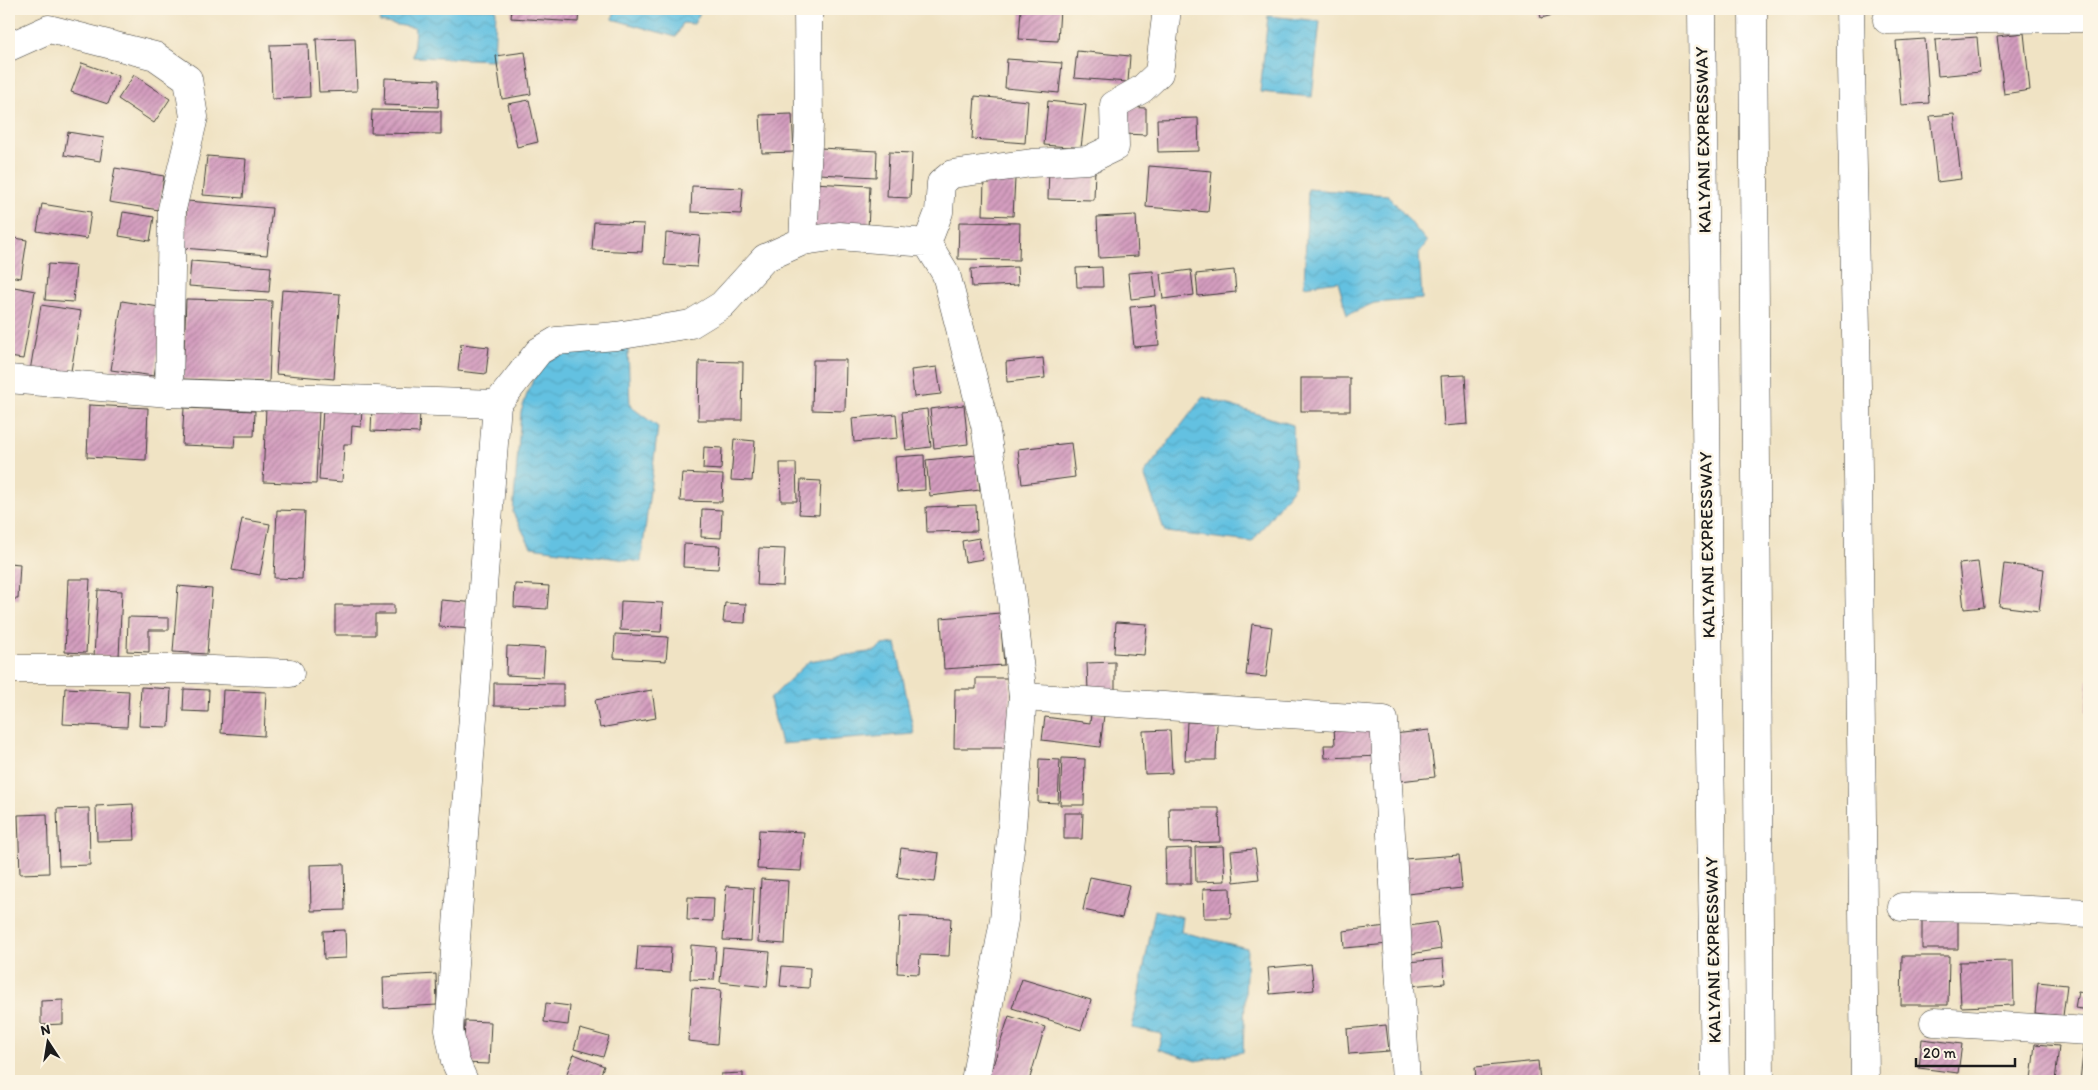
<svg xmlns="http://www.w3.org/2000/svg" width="2098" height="1090" font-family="Itim,sans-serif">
<defs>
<pattern id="water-waves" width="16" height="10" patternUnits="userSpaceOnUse" patternTransform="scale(1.25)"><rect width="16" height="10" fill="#63c1e1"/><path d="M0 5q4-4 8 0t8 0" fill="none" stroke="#55a5c0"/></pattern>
<pattern id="building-hatch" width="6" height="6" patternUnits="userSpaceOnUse" patternTransform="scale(1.25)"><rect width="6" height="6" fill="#d49dbf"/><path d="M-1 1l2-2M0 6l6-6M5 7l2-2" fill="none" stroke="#ab7f9a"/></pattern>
</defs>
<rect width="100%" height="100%" fill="#fcf5e5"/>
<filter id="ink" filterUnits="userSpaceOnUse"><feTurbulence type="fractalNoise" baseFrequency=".02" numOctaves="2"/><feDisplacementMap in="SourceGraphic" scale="10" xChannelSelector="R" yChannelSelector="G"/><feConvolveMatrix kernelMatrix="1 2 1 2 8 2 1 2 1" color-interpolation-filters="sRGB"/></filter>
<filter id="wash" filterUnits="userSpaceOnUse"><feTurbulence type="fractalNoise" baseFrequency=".0096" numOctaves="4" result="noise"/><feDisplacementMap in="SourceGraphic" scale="20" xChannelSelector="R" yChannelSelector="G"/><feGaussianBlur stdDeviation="1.12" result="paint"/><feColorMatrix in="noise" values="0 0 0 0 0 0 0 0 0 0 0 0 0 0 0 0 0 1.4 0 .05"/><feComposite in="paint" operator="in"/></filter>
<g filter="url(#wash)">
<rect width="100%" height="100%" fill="#f0e3c4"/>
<g fill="url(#water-waves)" stroke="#406e7e">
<path d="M383,9H496L494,60L413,57L415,28L380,22Z"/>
<path d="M616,9H702L694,24L683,23L676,37L612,19Z"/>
<path d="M1268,16L1320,21L1312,97L1260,92Z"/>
<path d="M1308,189L1388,195L1427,242L1419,253L1422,299L1374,303L1347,315L1338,281L1304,286Z"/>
<path d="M628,348L630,406L658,427L641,562L531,547L513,513L521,412L527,394L533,380L548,361L564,353L578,349Z"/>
<path d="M1203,397L1293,425L1295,485L1252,542L1165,532L1144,474Z"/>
<path d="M896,643L914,734L781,744L770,699L809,661L875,651L883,645Z"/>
<path d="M1155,910L1183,917L1181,932L1247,948L1243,1052L1196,1061L1158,1049L1162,1034L1132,1028Z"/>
</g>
<g id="blocks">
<g fill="url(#building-hatch)">
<path d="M512,9H579L578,22L511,18Z"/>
<path d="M1021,9H1060L1058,41L1019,39Z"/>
<path d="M1539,9H1572L1573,10L1541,18Z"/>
<path d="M2024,33L2030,90L2004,94L1997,36Z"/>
<path d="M1977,37L1980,72L1938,76L1935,40Z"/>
<path d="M355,38L357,91L319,92L316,39Z"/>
<path d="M1925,39L1929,103L1901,105L1896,41Z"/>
<path d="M308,44L310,97L272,99L270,45Z"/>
<path d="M1077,51L1130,56L1128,82L1074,78Z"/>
<path d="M525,52L531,94L502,99L496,56Z"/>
<path d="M1007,59L1062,63L1059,93L1005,88Z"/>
<path d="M82,63L119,76L108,104L71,92Z"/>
<path d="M134,75L170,99L154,123L118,99Z"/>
<path d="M385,78L439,80L438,107L384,105Z"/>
<path d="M975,96L1028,101L1025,143L972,139Z"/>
<path d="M529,100L538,142L517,147L508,104Z"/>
<path d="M1048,101L1086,105L1081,148L1044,145Z"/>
<path d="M1124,107L1146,108V135L1124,134Z"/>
<path d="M372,110L441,111V134L371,133Z"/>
<path d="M792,114L794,152L762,153L760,115Z"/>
<path d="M1954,114L1961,179L1937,182L1930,116Z"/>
<path d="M1198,118L1199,151L1158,152L1157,119Z"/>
<path d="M68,132L104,138L100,161L64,155Z"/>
<path d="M820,148L877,151L876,177L819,174Z"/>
<path d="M889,152L912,153L910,198L887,197Z"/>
<path d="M207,156L246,159L243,198L203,195Z"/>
<path d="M1049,165L1095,167L1094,200L1048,199Z"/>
<path d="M1149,166L1212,171L1208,212L1146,207Z"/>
<path d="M115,168L164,176L159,210L109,202Z"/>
<path d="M984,179H1015L1013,216L983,215Z"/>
<path d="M813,183L870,186L868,230L811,227Z"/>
<path d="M692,186L743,188L741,214L691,212Z"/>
<path d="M187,201L272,208L267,255L183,248Z"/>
<path d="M42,204L91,212L87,239L37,231Z"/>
<path d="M123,212L154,217L150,241L119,236Z"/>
<path d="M1136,215L1138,256L1099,258L1097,217Z"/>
<path d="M594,222L644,224L642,252L592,250Z"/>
<path d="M959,222L1020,223L1019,260L958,259Z"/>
<path d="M666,233L700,236L697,267L664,265Z"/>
<path d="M9,237L27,240L21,278L9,276Z"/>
<path d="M191,261L271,267L269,292L189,286Z"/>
<path d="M48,264L76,266L73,302L45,300Z"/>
<path d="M1017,267L1018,285L972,287L971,269Z"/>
<path d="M1102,267L1103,287H1077L1076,268Z"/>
<path d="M1191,270L1194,295L1163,299L1160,274Z"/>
<path d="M1234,270L1236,292L1198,296L1196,274Z"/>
<path d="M1153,271L1156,296L1131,299L1128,273Z"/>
<path d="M9,286L35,291L23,359L9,357Z"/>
<path d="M282,290L340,294L334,379L276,374Z"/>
<path d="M186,299L272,301L269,382L183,379Z"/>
<path d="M122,301L165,308L154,376L111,370Z"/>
<path d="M41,305L81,311L70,377L30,371Z"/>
<path d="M1155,305L1159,345L1134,347L1130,307Z"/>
<path d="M461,344L489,347L486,374L458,371Z"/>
<path d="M1043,358L1045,378L1007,382L1006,362Z"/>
<path d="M813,360H846L845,411L812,410Z"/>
<path d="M699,361L743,362L742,420H698Z"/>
<path d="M937,367L941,394L914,397L911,370Z"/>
<path d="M1465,375L1468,424L1444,426L1441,376Z"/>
<rect x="1301" y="378" width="49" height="33"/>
<path d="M89,405L148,408L146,460L87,457Z"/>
<path d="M964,405L968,444L934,448L930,409Z"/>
<path d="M266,407L319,410L316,484L263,482Z"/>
<path d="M323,407L362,408L361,427L352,426L351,444H344L342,482L319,480Z"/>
<path d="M372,407L420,409L419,433L371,431Z"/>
<path d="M184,408L255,411L254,436H235L234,447L182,445Z"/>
<path d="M927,409L931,447L906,450L902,412Z"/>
<path d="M896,414L898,438L854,442L852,418Z"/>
<path d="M734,439L755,441L752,481L731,480Z"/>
<path d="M1071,443L1075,477L1022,484L1018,449Z"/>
<path d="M704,447L722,448L721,470L703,469Z"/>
<path d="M924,455L925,490L897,492L895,457Z"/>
<path d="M976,455L980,490L930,496L926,460Z"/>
<path d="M780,463H796L797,501H781Z"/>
<path d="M682,473L723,475L722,502L680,501Z"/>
<path d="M801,480L821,481L819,515L799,514Z"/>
<path d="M976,505L977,531L927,532L926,507Z"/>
<path d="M702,509L722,510L721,538L701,537Z"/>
<path d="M277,510L305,511L302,579L274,578Z"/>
<path d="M242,519L270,524L260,575L232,570Z"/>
<path d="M979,538L983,559L965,562L962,541Z"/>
<path d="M684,544L720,546L718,569L683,567Z"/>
<path d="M759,548L785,549L783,586L757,585Z"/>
<path d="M1978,562L1984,607L1964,609L1959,564Z"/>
<path d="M9,563L20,564L18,599H9Z"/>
<path d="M2004,564L2044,569L2039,611L1999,606Z"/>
<path d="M68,579H90L86,653L65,652Z"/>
<path d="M515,584L549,586L547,609L514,607Z"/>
<path d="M178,586L212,589L207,654L173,652Z"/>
<path d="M98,590L122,591L119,657L94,656Z"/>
<path d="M441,600L478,603L476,629L439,627Z"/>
<path d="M621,601L663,603L661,632L620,630Z"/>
<path d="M725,603L746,604L745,623L723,622Z"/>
<path d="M335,605H394V614H375V635H335Z"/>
<path d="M1000,613L1004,665L944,669L941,618Z"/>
<path d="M128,617L169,618V630H149V652L127,651Z"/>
<path d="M1116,622L1147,624L1144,655L1114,653Z"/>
<path d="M1252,624L1272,627L1266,677L1246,675Z"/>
<path d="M615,634L668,637L666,661L614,658Z"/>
<path d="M507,646L545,648L543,677L506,675Z"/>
<path d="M1115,662V690L1088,691L1087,663Z"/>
<path d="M976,678H1010V748H954L955,689H976Z"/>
<path d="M2088,680H2089V713L2086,712Z"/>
<path d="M494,683L563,684V707L494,706Z"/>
<path d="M141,687L171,689L169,727L139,726Z"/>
<path d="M65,688L129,691L127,727L63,724Z"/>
<path d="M184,689L209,690L208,712L183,711Z"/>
<path d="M223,690L266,692L264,736L221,733Z"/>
<path d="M652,690L656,718L600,728L595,700Z"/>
<path d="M1091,713L1104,715L1100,747L1042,740L1045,717L1090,723Z"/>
<path d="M1187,722L1217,723L1216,760H1185Z"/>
<path d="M1381,724L1382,756L1325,758L1324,745H1335L1334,726Z"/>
<path d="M1170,730L1172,773L1145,774L1143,731Z"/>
<path d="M1429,730L1435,777L1400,781L1394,734Z"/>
<path d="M1062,758L1085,759L1084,805H1060Z"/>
<path d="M1039,759L1060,760L1058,803L1038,802Z"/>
<path d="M133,804L135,840L97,841L96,806Z"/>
<path d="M89,808L90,865L59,866L57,809Z"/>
<path d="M1169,808H1219L1220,842L1170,843Z"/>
<path d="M1064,813H1083L1082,839H1064Z"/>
<path d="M47,814L49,873L20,874L18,815Z"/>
<path d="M759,830L804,832L801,871L757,869Z"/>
<path d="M1223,846L1225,881L1196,882L1195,847Z"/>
<path d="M901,848L939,853L935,882L897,877Z"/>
<path d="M1191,848V884H1166L1165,849Z"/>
<path d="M1255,849L1259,879L1234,882L1231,851Z"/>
<path d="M1459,855L1462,888L1407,894L1404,859Z"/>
<path d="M344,864L345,910L311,911L310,865Z"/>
<path d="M1090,877L1129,885L1122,918L1083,910Z"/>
<path d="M761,879L788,881L785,944L758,942Z"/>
<path d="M726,886L754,888L751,941L723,940Z"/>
<path d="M1230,888L1231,918H1204L1203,889Z"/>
<path d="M688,897L714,898L713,921L687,920Z"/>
<path d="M900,916L951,918L949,956L920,955L919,974L897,973Z"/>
<path d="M1922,919L1958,920V949H1922Z"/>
<path d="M1437,922L1441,949L1405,955L1402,927Z"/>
<path d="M1387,926L1389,944L1344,948L1343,931Z"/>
<path d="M345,930L346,958L324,959L323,931Z"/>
<path d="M691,945L716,947L714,980L690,979Z"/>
<path d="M638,946L671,947L670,973L636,971Z"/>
<path d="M723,948L770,952L767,987L720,982Z"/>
<path d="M1902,956H1949L1948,1005H1901Z"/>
<path d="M1443,959L1445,983L1409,986L1407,962Z"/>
<path d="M2013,961L2014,1005L1961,1007L1959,962Z"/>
<path d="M1311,964L1314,990L1270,994L1268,968Z"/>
<path d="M782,966L810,968L809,988L780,986Z"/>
<path d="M436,974L437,1005L384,1008L383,977Z"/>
<path d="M1022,979L1091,1000L1081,1030L1012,1008Z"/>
<path d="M2038,982L2067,985L2063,1016L2035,1013Z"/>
<path d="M692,988L721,990L717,1044L688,1041Z"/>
<path d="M2078,991L2089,993V1010L2075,1008Z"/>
<path d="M63,1000V1024L41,1025V1001Z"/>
<path d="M546,1003L570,1006L568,1025L544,1022Z"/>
<path d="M1009,1016L1045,1027L1029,1081H988Z"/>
<path d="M465,1021L491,1022L489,1064L463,1063Z"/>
<path d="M1386,1025L1389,1051L1349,1054L1347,1029Z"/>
<path d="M580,1029L609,1037L603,1057L574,1049Z"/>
<path d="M1922,1039L1962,1044L1958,1073L1919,1068Z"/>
<path d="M2035,1044L2059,1046L2055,1081L2031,1080Z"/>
<path d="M2084,1045L2089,1046V1081H2080Z"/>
<path d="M574,1054L604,1066L598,1081H588L567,1073Z"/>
<path d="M1538,1061L1540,1081H1476L1475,1067Z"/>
<path d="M743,1073V1081H721V1074Z"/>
</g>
</g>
</g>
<g filter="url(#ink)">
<use href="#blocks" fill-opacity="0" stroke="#3c3a35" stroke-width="1"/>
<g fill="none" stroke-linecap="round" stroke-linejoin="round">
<defs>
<g id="minor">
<path d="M1702,9L1708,614L1715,1081"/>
<path d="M1850,9L1857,387L1865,1081"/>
<path d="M1887,20L2089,18"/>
<path d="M9,47L49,29L155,56L188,79L194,117L172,209L169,393"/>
<path d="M803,241L809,125L808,9"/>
<path d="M927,243L939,212L941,183L952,174L1032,163L1088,160L1115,147L1114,105L1142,89L1159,73L1167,9"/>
<path d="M9,379L169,393L497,404"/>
<path d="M9,669H188L290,673"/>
<path d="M1023,697L1384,720L1406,1081"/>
<path d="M1902,907L1991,908L2089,913"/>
<path d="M1934,1022L2089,1031"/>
<path d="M464,1081L455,1061L449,1030L497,404L539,351L556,341L616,336L691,324L722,305L765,258L803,241L839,236L927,243L946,274L985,425L1012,600L1023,697L1004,920L975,1081"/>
</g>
<path id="highway" d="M1753,9L1760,1081"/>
</defs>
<use href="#minor" stroke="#3c3a35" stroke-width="29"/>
<use href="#highway" stroke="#3c3a35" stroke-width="29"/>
<use href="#minor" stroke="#fff" stroke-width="28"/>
<use href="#highway" stroke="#fff" stroke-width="28"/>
</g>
</g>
<g text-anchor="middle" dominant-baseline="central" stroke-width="5" stroke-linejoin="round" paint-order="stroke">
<g font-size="18" fill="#1c1c1c" stroke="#fcf5e5">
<text transform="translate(1703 140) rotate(-91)">KALYANI EXPRESSWAY</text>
<text transform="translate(1707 545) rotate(-91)">KALYANI EXPRESSWAY</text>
<text transform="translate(1713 950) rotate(-91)">KALYANI EXPRESSWAY</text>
</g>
</g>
<rect width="2098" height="1090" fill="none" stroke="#fcf5e5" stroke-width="30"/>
<g transform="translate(48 1042) rotate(348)" stroke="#fcf5e5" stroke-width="4" paint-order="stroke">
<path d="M0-4L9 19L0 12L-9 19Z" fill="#1c1c1c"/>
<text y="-8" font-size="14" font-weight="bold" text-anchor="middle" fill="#1c1c1c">N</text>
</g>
<path d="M1916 1058v8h99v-8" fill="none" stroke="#1c1c1c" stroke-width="2.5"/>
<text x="1923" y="1058" font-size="15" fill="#1c1c1c" stroke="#fcf5e5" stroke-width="4" paint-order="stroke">20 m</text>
</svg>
